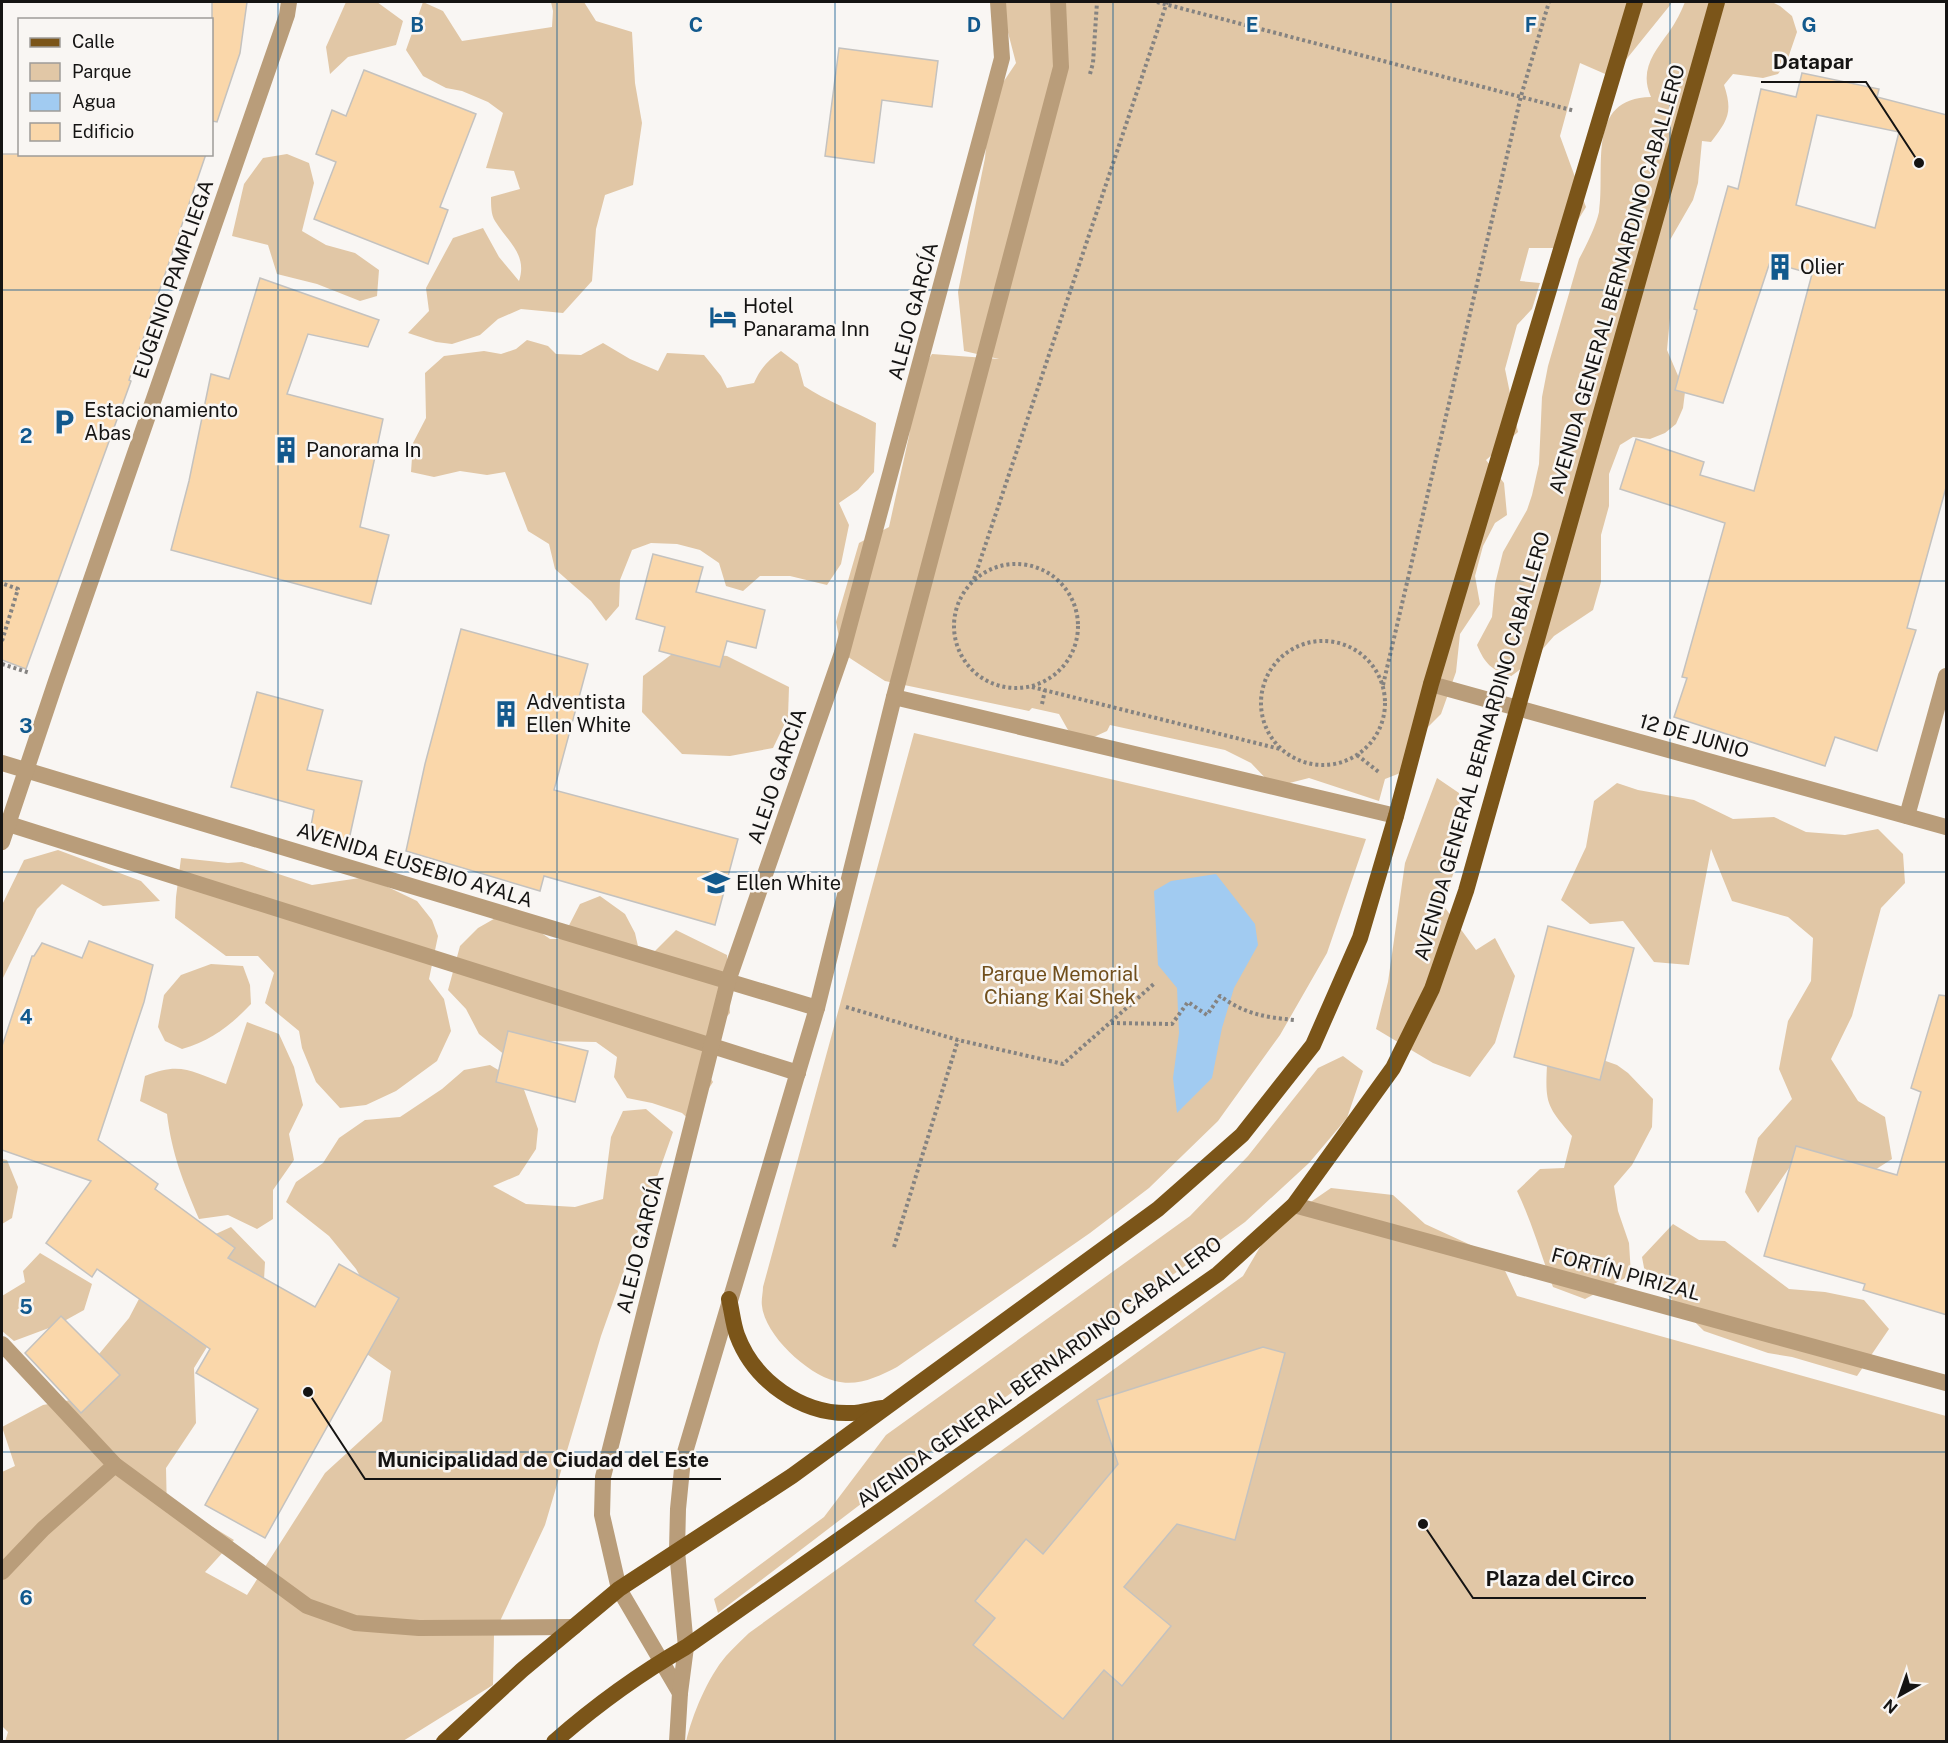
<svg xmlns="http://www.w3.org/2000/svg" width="1948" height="1743" font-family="'Public Sans',sans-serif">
<rect width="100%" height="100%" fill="#f9f6f3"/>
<g fill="#e1c7a6">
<path d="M346,2H377L403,21L396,45L348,57L330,74L326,47Z"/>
<path d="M423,2L443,11L462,41L552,27L553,11L551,2H584L596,21L632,32L635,83L642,123L633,185L605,195L596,229L592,281L563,313L521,309L498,319L480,335L452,344L436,342L408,333L429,311L426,288L453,238L483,228L499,257L519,281C528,254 507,241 495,221C491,215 491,205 491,197L520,189L514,171L486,168L503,113L488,102L462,91L446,88L423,76L406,50Z"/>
<path d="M1000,2H1671V4L1612,77L1580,63L1560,136L1586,207L1561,248H1529L1520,281L1540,283L1532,309L1517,325L1505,369L1518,432L1486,460L1504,483L1507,515L1495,523L1483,546L1475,576L1480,604L1460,634L1456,672L1441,714L1416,739L1408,770L1385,779L1379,801L1309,778L1274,787L1251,763L1225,750L1110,725L1107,731L1083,742L1068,730L1059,714L1032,708L1029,711L885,681L842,653L836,622L859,543L889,527L909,436L917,377L932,354L999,359L964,351L958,292L985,158L990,102L1016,63Z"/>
<path d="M1685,2H1772L1780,6L1792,16L1797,32L1787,61L1778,74L1763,78L1733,74L1724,85C1733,112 1728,120 1711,142L1702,141L1698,183L1693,200L1670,240V318L1667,350L1685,392L1683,408L1676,424L1665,433L1650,439L1633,437L1620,445L1609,474V506L1601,535V582L1593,610L1554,636L1534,659L1510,677C1491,669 1485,664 1477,645L1492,617L1495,584L1503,552L1527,510L1532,495L1539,464L1542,397L1548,366L1579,259C1586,246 1596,226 1599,212C1606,168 1585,98 1651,97C1639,71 1654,52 1669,32C1676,22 1681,12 1685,2Z"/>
<path d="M287,154L309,163L314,183L302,231L326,245L355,253L379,270L377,296L360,301L317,284L277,274L268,245L232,236L244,184L263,158Z"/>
<path d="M527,340L548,346L556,354L581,355L603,343L630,359L658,371L667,353L704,355L721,376L727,388L754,383C760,369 768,360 781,351L798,364L804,386C826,401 852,410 876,423L874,472L858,490L839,503L849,525L841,564L827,585L790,576H760L743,591L726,586L719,563L700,550L677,544L651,543L632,550L620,580L619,606L606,621L591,601L555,569L549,544L528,531L505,472L487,475L460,471L434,477L411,472L413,443L426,418L425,373L444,356L484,351L501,354L516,349Z"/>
<path d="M676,651L727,656L789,687L788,717L773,748L730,756L682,754L642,712L643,676Z"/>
<path d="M914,733L1366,839L1327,953L1280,1035L1218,1121L1149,1188L1090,1233L897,1367C878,1377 857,1387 835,1381C807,1374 765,1335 762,1306C761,1300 763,1293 763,1287Z"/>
<path d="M1437,778L1459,793L1462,847L1443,905L1476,950L1495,938L1515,976L1495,1043L1470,1077L1433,1063L1376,1029L1388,982L1405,863Z"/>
<path d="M1617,783L1638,790L1694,800L1733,819L1774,817L1806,832L1845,835L1878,829L1903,854L1905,883L1881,908L1852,1016L1831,1059L1858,1101L1885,1117L1892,1159L1859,1180L1796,1158L1758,1213L1745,1192L1758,1138L1792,1099L1779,1069L1788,1021L1811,981L1813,938L1788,917L1732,901L1711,849L1689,965L1654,962L1623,921L1590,924L1561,900L1586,847L1594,801Z"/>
<path d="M58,850L141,881L160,901L103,906L62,884L37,909L2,980V905L24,860Z"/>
<path d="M181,858L228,863L242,862L312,885L367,877L417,901L432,920L438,936L429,979L444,999L451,1031L437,1061L396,1091L366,1105L340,1108L316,1082L302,1048L299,1031L265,1003L274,973L258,956H226L175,918L176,897Z"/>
<path d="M600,896L625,914L635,933L642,964L676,930L727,955L730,1013L714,1031L706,1071L713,1082L702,1099L696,1126L682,1113L652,1103L627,1098L614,1077L617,1057L596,1042L545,1041L506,1056L479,1034L466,1009L448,990L460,946L478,928L499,916L530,925L550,939H562L580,904Z"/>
<path d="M211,964L243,966L250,985L251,1004C230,1026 212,1040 182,1049L165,1041L158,1027L164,995L181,975Z"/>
<path d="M247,1022L279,1034L294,1067L303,1105L289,1134L294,1160L273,1190V1219L257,1229L228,1215L199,1219C183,1181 172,1155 167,1114L140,1101L145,1076C181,1061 192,1072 226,1084Z"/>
<path d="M1586,1054L1617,1065L1628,1073L1653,1099L1652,1127L1632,1165L1614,1186L1618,1211L1629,1243L1631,1275L1585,1299L1553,1287C1541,1255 1532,1222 1517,1191L1540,1169L1564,1168L1572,1136C1547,1106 1545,1104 1547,1065Z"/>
<path d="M1343,1056L1363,1071L1347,1118L1309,1163L1245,1222L891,1481L718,1613L714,1599L824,1517L886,1435L1190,1216L1248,1156L1318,1068Z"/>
<path d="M490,1065L522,1084L538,1129L536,1149L519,1175L493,1186L526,1204L575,1207L603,1199L611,1137L623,1111L646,1109L673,1132L601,1336L545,1525L494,1634L493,1685L403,1741L5,1742L8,1732L2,1726V1472L15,1466L2,1427L43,1405L82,1398L99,1354L129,1318L151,1276L185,1248L231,1227L265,1262L263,1298L223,1321L194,1368L196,1423L166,1468L167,1513L198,1518L234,1540L205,1572L247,1595L325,1473L382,1421L391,1371L361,1350L382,1317L356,1269L329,1236L286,1202L296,1182L323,1163L339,1138L365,1120L400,1117L442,1089L464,1070Z"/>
<path d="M2,1159L7,1160L18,1187L12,1218L2,1224Z"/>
<path d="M1331,1188L1393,1195L1425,1224L1499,1258L1517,1296L1946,1416V1741L686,1742C692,1715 708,1677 726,1656C733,1648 741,1641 749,1633L1243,1276L1270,1230Z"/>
<path d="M1673,1224L1699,1240L1725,1241L1789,1289L1825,1292L1864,1300L1889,1329L1857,1376L1792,1357L1768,1353L1704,1331L1645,1273L1642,1257Z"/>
<path d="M40,1253L92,1284L84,1310L57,1325L14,1341L2,1331V1296L25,1282L23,1271Z"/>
</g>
<path fill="#a1cbf1" d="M1216,874L1255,924L1258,945L1234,988L1222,1028L1212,1078L1177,1113L1173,1078L1179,1033L1177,988L1158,965L1154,891L1171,881Z"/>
<g fill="#fad7aa" stroke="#c4c2bf" stroke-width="1.5" fill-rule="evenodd">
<path d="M212,2H247L240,53L217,122L212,121Z"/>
<path d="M839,48L938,61L932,107L882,100L874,163L825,156Z"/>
<path d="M364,70L476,114L440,207L448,210L428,264L314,219L336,162L316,154L332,110L346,116Z"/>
<path d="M1802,73L1879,89L1877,97L1947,115V484L1907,628L1916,630L1877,751L1835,737L1825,766L1674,717L1687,678L1682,677L1725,523L1620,489L1636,439L1704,462L1700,475L1754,491L1812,274L1770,262L1723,403L1675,390L1697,310L1694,309L1728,186L1738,189L1761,89L1796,97ZM1817,115L1899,132L1875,228L1796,205Z"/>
<path d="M2,154H206L129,380L131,381L26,669L2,660Z"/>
<path d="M260,278L379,320L368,347L308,334L287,394L383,419L360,527L389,535L371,604L171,550L189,481L211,374L229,379Z"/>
<path d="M653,554L703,567L696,592L765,610L756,648L727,641L720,667L659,651L665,627L636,619Z"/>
<path d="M461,629L588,664L554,790L738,839L715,925L544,876L540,891L406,851L425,764Z"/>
<path d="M257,692L323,710L307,770L362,781L348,844L309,836L314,810L231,787Z"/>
<path d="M1548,926L1634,948L1600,1080L1514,1057Z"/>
<path d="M89,941L153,965L144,1002L98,1140L158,1184L155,1189L235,1248L228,1258L315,1307L339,1264L399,1298L265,1538L205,1505L258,1409L196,1373L210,1349L97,1269L92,1277L46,1243L91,1181L2,1150V1046L32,956H34L42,943L82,958Z"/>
<path d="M1939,995L1947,996V1315L1863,1290L1865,1284L1764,1256L1796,1146L1897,1175L1921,1092L1911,1088Z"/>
<path d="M508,1031L588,1051L575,1102L496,1082Z"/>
<path d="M61,1316L120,1375L81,1413L25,1353Z"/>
<path d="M1263,1347L1285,1353L1235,1540L1177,1524L1124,1587L1171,1626L1122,1686L1104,1670L1063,1719L973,1645L995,1618L975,1601L1026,1539L1043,1554L1118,1464L1097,1400Z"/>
</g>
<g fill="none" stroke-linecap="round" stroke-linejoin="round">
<g stroke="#858381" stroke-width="4" stroke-dasharray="3 3" stroke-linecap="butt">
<path d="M1157,2L1575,111"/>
<path d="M1090,74L1093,63L1097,2"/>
<circle cx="1016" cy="626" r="62"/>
<path d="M974,579L1167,2"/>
<circle cx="1323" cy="703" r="62"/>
<path d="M2,641L18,589L4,584"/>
<path d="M2,664L30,673"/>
<path d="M1383,685L1521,96L1549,2"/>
<path d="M1032,687L1280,749"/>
<path d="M1042,704L1045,690"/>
<path d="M1357,755L1380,773"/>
<path d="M846,1007L958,1040L1063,1064L1155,983"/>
<path d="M1111,1023L1172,1024L1188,1002L1207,1015L1220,996C1245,1014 1264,1017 1294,1020"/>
<path d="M894,1247L958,1040"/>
</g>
<g stroke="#b99d7a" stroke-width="16">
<path d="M2,1344L115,1465L307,1606L355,1623L419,1628L574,1627"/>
<path d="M2,1572L43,1529L115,1465"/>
</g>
<g stroke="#b99d7a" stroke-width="16">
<path d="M1431,684L1946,827"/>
<path d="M894,697L1396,816"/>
<path d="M2,763L817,1008"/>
<path d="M1907,816L1946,676"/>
<path d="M2,822L798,1073"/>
<path d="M2,842L56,681L287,15L289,2"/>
<path d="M1294,1205L1946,1383"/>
</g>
<g stroke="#b99d7a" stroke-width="16">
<path d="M680,1693L619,1589L602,1515L603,1477L728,981L842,653L1002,58L998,2"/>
<path d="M677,1742L680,1693L686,1647L677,1551L678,1509L683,1459L817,1008L894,697L1061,67L1058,2"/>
</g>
<g stroke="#7b5519" stroke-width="16">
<path d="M729,1299C732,1311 733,1324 737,1335C754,1381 802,1415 851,1413C862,1413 873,1409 883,1408"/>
<path d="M444,1742L522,1670L619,1589L792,1476L1158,1209L1242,1135L1313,1045L1360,938L1396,816L1431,684L1635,2"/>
<path d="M554,1742C595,1706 639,1674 686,1647L1218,1274L1294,1205L1393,1068L1432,989L1466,891L1717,2"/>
</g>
</g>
<path fill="none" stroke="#12598d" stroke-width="1.5" stroke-opacity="0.55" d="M278,2V1742M557,2V1742M835,2V1742M1113,2V1742M1391,2V1742M1670,2V1742M2,290H1946M2,581H1946M2,872H1946M2,1162H1946M2,1452H1946"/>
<defs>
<symbol id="building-bare" viewBox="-9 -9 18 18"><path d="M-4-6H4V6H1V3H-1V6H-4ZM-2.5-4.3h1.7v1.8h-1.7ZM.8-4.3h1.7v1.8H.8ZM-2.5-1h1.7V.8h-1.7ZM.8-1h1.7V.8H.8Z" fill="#12598d" stroke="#f9f6f3" stroke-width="2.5" paint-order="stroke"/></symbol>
<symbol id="hotel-bare" viewBox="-9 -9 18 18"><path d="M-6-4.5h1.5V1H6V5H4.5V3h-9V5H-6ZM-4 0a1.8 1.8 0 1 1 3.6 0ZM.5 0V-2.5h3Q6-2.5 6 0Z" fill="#12598d" stroke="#f9f6f3" stroke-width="2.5" paint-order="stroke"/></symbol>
<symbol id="parking-bare" viewBox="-9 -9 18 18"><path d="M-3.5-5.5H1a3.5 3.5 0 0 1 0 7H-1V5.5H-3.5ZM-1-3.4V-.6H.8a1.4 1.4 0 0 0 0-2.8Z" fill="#12598d" stroke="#f9f6f3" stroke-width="2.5" paint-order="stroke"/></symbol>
<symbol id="school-bare" viewBox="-9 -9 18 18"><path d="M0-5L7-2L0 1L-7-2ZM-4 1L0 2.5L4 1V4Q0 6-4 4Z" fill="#12598d" stroke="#f9f6f3" stroke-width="2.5" paint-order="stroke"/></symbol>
</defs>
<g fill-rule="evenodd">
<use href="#building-bare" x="1761" y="248" width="38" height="38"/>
<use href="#hotel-bare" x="704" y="298" width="38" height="38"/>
<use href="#parking-bare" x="45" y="403" width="38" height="38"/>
<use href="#building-bare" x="267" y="431" width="38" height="38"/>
<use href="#building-bare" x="487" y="695" width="38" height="38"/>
<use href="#school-bare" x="697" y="864" width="38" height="38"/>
</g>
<g text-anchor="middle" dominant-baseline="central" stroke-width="5" stroke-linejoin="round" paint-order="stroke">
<g font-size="20" fill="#151413" stroke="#f9f6f3" text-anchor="start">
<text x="1800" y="267">Olier</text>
<text x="743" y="306">Hotel<tspan x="743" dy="23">Panarama Inn</tspan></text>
<text x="84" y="410">Estacionamiento<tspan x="84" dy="23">Abas</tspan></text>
<text x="306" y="450">Panorama In</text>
<text x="526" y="702">Adventista<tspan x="526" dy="23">Ellen White</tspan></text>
<text x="736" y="883">Ellen White</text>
</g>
<g font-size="20" fill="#151413" stroke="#f9f6f3">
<text transform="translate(173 279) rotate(-71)">EUGENIO PAMPLIEGA</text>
<text transform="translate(1617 279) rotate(-74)">AVENIDA GENERAL BERNARDINO CABALLERO</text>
<text transform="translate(913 311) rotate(-75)">ALEJO GARCÍA</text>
<text transform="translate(1694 736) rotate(16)">12 DE JUNIO</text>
<text transform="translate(1482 746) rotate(-74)">AVENIDA GENERAL BERNARDINO CABALLERO</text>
<text transform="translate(777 776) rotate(-71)">ALEJO GARCÍA</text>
<text transform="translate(415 865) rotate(17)">AVENIDA EUSEBIO AYALA</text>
<text transform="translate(640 1244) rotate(-76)">ALEJO GARCÍA</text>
<text transform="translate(1626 1274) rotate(15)">FORTÍN PIRIZAL</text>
<text transform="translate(1039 1372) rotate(-36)">AVENIDA GENERAL BERNARDINO CABALLERO</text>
</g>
<g font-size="20" fill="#714f1c" stroke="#f9f6f3">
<text x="1060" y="974">Parque Memorial<tspan x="1060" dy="23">Chiang Kai Shek</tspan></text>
</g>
</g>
<g font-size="20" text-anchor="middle" font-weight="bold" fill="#12598d" stroke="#f9f6f3" stroke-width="5" stroke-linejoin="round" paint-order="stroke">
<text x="417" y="32">B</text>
<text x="696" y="32">C</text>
<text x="974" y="32">D</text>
<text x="1252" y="32">E</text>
<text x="1531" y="32">F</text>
<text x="1809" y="32">G</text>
<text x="26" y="443">2</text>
<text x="26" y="733">3</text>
<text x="26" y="1024">4</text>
<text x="26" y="1314">5</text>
<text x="26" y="1605">6</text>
</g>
<path fill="none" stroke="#151413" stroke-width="2" d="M1919 163L1866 82H1761M308 1392L365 1479H721M1423 1524L1473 1598H1646"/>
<g fill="#151413" stroke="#f9f6f3" stroke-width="2">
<circle cx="1919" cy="163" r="6"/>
<circle cx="308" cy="1392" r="6"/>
<circle cx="1423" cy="1524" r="6"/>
</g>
<g font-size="21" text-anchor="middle" font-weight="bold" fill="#151413" stroke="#f9f6f3" stroke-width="5" stroke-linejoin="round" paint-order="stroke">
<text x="1813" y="69">Datapar</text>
<text x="543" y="1467">Municipalidad de Ciudad del Este</text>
<text x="1560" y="1586">Plaza del Circo</text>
</g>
<rect width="1948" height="1743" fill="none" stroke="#151413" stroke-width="6"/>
<rect x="18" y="18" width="195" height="138" fill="#f9f6f3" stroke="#9e9c99" stroke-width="1.5"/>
<rect x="30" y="38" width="30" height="9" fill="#7b5519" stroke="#9e9c99" stroke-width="1.5"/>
<text x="72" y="48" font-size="18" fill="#151413">Calle</text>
<rect x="30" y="63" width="30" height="18" fill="#e1c7a6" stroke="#9e9c99" stroke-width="1.5"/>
<text x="72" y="78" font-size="18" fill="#151413">Parque</text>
<rect x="30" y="93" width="30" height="18" fill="#a1cbf1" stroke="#9e9c99" stroke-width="1.5"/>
<text x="72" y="108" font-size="18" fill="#151413">Agua</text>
<rect x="30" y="123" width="30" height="18" fill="#fad7aa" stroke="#9e9c99" stroke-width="1.5"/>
<text x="72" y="138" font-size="18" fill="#151413">Edificio</text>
<g transform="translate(1900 1695) rotate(220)" stroke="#f9f6f3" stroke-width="4.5" paint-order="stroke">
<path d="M0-4.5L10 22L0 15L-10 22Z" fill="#151413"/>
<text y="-9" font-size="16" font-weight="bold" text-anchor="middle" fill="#151413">N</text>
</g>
</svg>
